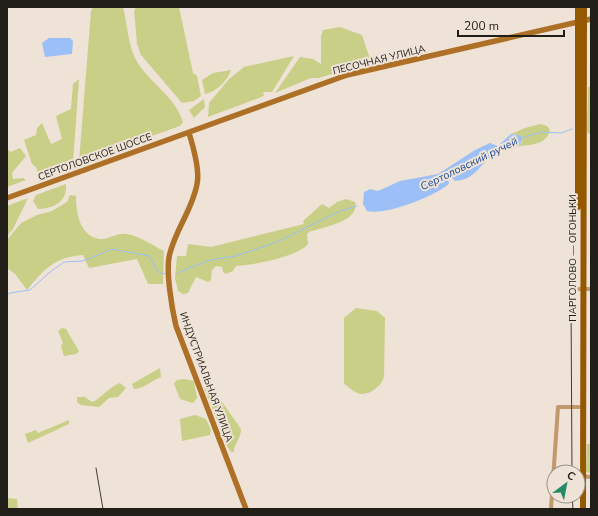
<svg xmlns="http://www.w3.org/2000/svg" width="598" height="516" font-family="'Nunito Sans',sans-serif">
<rect width="100%" height="100%" fill="#eee3d6"/>
<g fill="#c9cf86">
<path d="M93,7H123C127,23 128,43 135,58C148,83 174,94 183,122L180,126L79,162L91,11Z"/>
<path d="M136,7H179L193,73L197,76L201,96L194,101L182,103L141,55L137,44L135,21L134,11Z"/>
<path d="M340,27L362,35L371,62L348,67L343,71L318,78H311L275,93L300,57L313,59L321,64V36L323,30Z"/>
<path d="M294,56L272,92H263L264,96L208,117L209,103L229,79L244,67Z"/>
<path d="M231,70C228,80 216,92 205,94L202,80L213,73Z"/>
<path d="M79,79L73,162L39,176L36,167L32,164L24,140L36,135L37,128L42,123L51,144L62,139L56,116L71,109L73,84Z"/>
<path d="M588,87H591V135L587,132Z"/>
<path d="M204,99L205,107L194,118L189,110Z"/>
<path d="M540,124L547,126L550,130C547,144 532,145 520,146L522,142L519,135L511,134L525,128Z"/>
<path d="M20,148L26,156L12,173L13,179L23,178L26,180L7,187V149L11,152Z"/>
<path d="M66,184C67,202 55,208 38,209L33,201L36,195Z"/>
<path d="M70,195L76,196C76,212 79,235 99,239C108,240 118,232 127,234C139,236 152,245 164,251L163,284H148L137,259L89,268L83,255C55,257 44,269 27,290L15,274L7,268V240L21,223L37,215L52,211L67,202Z"/>
<path d="M28,198L13,229L7,236V206Z"/>
<path d="M346,199L355,202C360,222 323,227 309,232L307,234L308,244C298,257 252,265 236,266L233,271L226,274L223,272L222,267L216,266L212,270L211,280L208,282L196,277L188,293L183,294L178,291L175,278L177,256H186L188,244L211,247L304,224L303,221L322,204L329,208L337,202Z"/>
<path d="M356,308L377,311L385,318L384,377C381,387 368,397 357,393C352,391 348,386 344,384V318Z"/>
<path d="M62,328L66,329L79,351L76,354L64,356L61,346L63,343L58,331Z"/>
<path d="M160,368L161,377C152,380 144,389 134,389L132,384Z"/>
<path d="M184,379L194,381L197,398L193,403L180,399L174,384L177,380Z"/>
<path d="M120,383L126,388L118,397L109,398L99,407L81,405L77,402V397H85L92,402C98,401 109,387 120,383Z"/>
<path d="M210,385L241,429C241,439 234,443 234,452H231L227,446L204,387Z"/>
<path d="M195,415L206,419L211,430L210,435L182,441L180,419Z"/>
<path d="M69,420V424L28,443L25,434L36,430L38,433Z"/>
<path d="M587,444H591V473L586,472Z"/>
<path d="M7,498L17,499L18,509H7Z"/>
</g>
<g fill="#9dbff7">
<path d="M49,38H70L73,41L72,54L45,57L42,43Z"/>
<path d="M511,134L519,135L522,138L520,146L505,150H499V153C480,159 480,179 455,181L451,177L448,178L449,184C435,196 385,216 367,211L363,204L364,192L370,189L378,191L400,181L438,174L475,150L490,143L500,147V144Z"/>
</g>
<g fill="none" stroke-linecap="round" stroke-linejoin="round">
<g stroke="#9dbff7" stroke-width="1">
<path d="M522,138L541,132L561,133L572,129"/>
<path d="M177,273L210,260L236,256L279,241L340,211L357,206"/>
<path d="M7,295L10,293L30,290L50,272L64,262L83,261L112,249L149,256L158,272L165,274"/>
</g>
<g stroke="#c2986d" stroke-width="4">
<path d="M579,289H591"/>
<path d="M579,476L591,477"/>
<path d="M551,509L558,407H579"/>
</g>
<g stroke="#ae7027" stroke-width="5.5">
<path d="M189,133C193,146 200,171 197,184C193,208 176,229 170,253C165,269 172,309 176,326L246,509"/>
<path d="M7,198L347,75L591,19"/>
</g>
<g stroke="#945800" stroke-width="6">
<path d="M578,207V7"/>
<path d="M583,509L584,7"/>
</g>
<g stroke="#423c36" stroke-width="1">
<path d="M571,298L572,472"/>
<path d="M96,468L103,509"/>
<path d="M572,496L573,509"/>
</g>
</g>
<g text-anchor="middle" dominant-baseline="central" stroke-width="4" stroke-linejoin="round" paint-order="stroke">
<g font-size="10" fill="#211d18" stroke="#eee3d6">
<text transform="translate(379 60) rotate(-14)">ПЕСОЧНАЯ УЛИЦА</text>
<text transform="translate(95 157) rotate(-20)">СЕРТОЛОВСКОЕ ШОССЕ</text>
<text transform="translate(573 258) rotate(-90)">ПАРГОЛОВО — ОГОНЬКИ</text>
<text transform="translate(206 377) rotate(70)">ИНДУСТРИАЛЬНАЯ УЛИЦА</text>
</g>
<g font-size="11" font-style="italic" fill="#1a4999" stroke="#eee3d6">
<text transform="translate(469 164) rotate(-26)">Сертоловский ручей</text>
</g>
</g>
<rect width="598" height="516" fill="none" stroke="#211d18" stroke-width="16"/>
<g transform="translate(566 484) rotate(32)"><circle r="19" fill="#eee3d6" stroke="#9c948a"/>
<path d="M0-3L7 15L0 10L-7 15Z" fill="#248b68"/>
<text y="-6" font-size="11" font-weight="bold" text-anchor="middle" fill="#211d18">С</text>
</g>
<path d="M458 30v6h106v-6" fill="none" stroke="#211d18" stroke-width="2"/>
<text x="464" y="30" font-size="12" fill="#211d18" stroke="#eee3d6" stroke-width="3" paint-order="stroke">200 m</text>
</svg>
